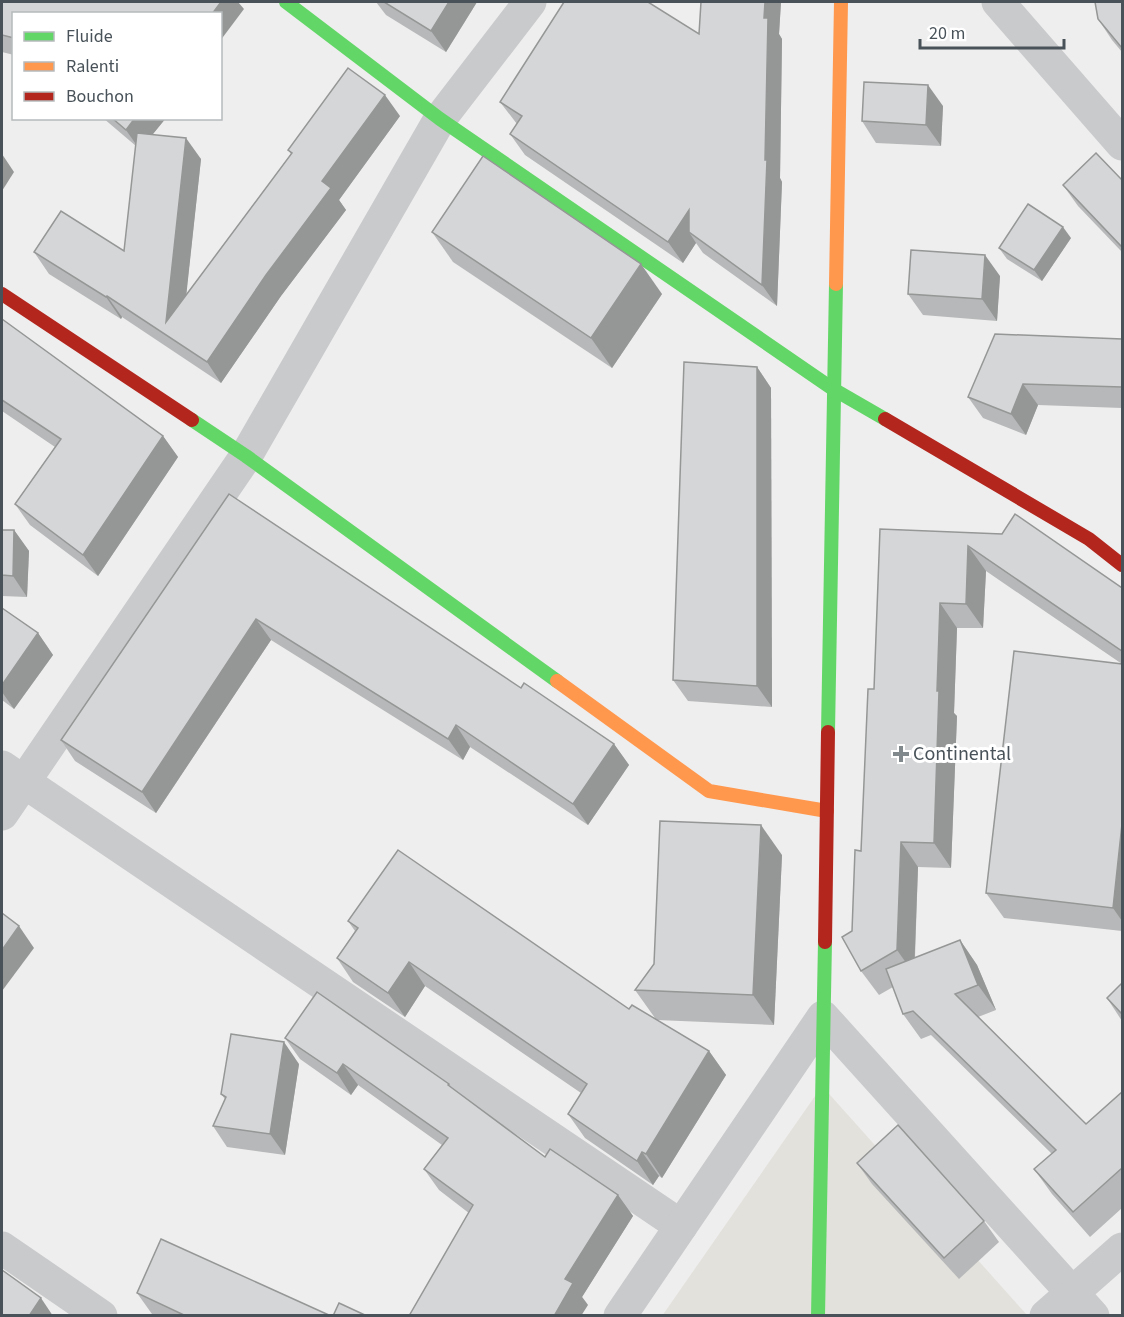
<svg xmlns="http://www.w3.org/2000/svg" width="1124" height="1317" font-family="'Source Sans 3',sans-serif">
<rect width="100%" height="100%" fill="#efeeee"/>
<path fill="#e3e1dc" d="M822,1086L1027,1315L662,1316Z"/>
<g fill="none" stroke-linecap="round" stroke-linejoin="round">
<g stroke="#c9cacc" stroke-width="33">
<path d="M998,2L1122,144"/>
<path d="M2,767L681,1226"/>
<path d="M2,814L246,456L440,119L530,2"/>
<path d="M2,1248L101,1316"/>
<path d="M620,1316L823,1017L1093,1316"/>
<path d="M1046,1316L1122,1249"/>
</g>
<g stroke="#63d668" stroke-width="14">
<path d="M286,2L440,119L833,389L885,419"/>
<path d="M192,420L246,456L557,681"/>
<path d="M828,732L836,284"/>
<path d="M818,1316L825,942"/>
</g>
<g stroke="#ff974d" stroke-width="14">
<path d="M836,284L841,2"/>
<path d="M557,681L709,791L827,811"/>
</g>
<g stroke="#b3261e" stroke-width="14">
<path d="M2,294L192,420"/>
<path d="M885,419L1089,539L1122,565"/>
<path d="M825,942L828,732"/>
</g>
</g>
<g fill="#b7b8b9">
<path d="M2,2L244,9L14,14V55L2,52Z"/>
<path d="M376,2H477L446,52L386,15Z"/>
<path d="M701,2H781L779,34L782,39L780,178L782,182L777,306L703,253L696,243L683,263L525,155L510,134L517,124L500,102L699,34Z"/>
<path d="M1122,2V52L1112,40L1098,19Z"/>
<path d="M943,106L941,146L876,143L862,121Z"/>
<path d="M400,116L339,200L346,210L281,296L221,383L122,317L121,319L49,274L34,252L124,251L136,146L103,118H166L152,135L201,159L186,295L291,154L288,150Z"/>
<path d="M1122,180V252L1078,206L1063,185Z"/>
<path d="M432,232L662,294L612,368L453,262Z"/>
<path d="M1071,238L1042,281L1007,259L999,248Z"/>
<path d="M1000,276L997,321L923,315L908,294Z"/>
<path d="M2,319L163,436L178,457L98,576L30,525L15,504L55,447L2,411Z"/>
<path d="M1122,339V408L1038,405L1026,435L983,418L968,397Z"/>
<path d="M757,367L771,388L772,707L688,701L673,680Z"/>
<path d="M229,494L521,688L614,744L629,765L588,825L470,747L463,760L271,640L156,813L75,761L61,740Z"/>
<path d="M880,529L1002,534L1122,588V664L986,571L983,628H957L954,713L957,716L951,868L918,867L915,958L960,940L977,965L996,1010L978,1017L1086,1124L1122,1092V1208L1090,1237L1052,1194L1034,1169L1052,1154L931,1035L921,1039L903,1014L893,987L879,995L861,971L852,931L861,851L874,689Z"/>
<path d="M2,530H14L29,551L27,597L2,596Z"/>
<path d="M2,608L38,633L53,655L14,709L2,700Z"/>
<path d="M1122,664V931L1004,918L986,893Z"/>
<path d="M782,855L774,1025L657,1020L709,1051L726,1075L662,1178L659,1176L653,1185L585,1138L568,1114L581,1093L425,986L405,1017L353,982L337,958L355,931L348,921L629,1009L655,1018L635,990Z"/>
<path d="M1122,983V1021L1107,998Z"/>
<path d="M285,1038L449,1084L452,1088L545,1157L618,1195L633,1216L582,1297L588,1305L439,1190L424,1169L442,1145L358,1085L351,1095L300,1059Z"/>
<path d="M299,1064L285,1155L227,1147L213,1126L225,1099L221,1094Z"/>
<path d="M857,1163L984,1221L999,1242L959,1279L872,1184Z"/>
<path d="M137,1293L331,1316H155L152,1314Z"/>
</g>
<g fill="#959696">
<path d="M221,2H238L244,9L220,41V14H212Z"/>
<path d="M449,2H477L446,52L431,31Z"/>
<path d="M765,2H781L779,34L782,39L780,178L782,182L777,306L762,285L765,160L764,18Z"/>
<path d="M928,85L943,106L941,146L926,125Z"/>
<path d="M385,95L400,116L339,200L346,210L281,296L221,383L207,362L322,181Z"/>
<path d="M135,118H166L140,150L126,130Z"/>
<path d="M186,138L201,159L181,344L166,322Z"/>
<path d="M2,154L14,172L2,191Z"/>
<path d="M689,210V232L696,243L683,263L668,242Z"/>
<path d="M1063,227L1071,238L1042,281L1034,270Z"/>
<path d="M985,255L1000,276L997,321L982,299Z"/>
<path d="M641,264L662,294L612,368L591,338Z"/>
<path d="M107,296L122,317L121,319L106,297Z"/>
<path d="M757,367L771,388L772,707L757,686Z"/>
<path d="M1023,384L1038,405L1026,435L1011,414Z"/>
<path d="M163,436L178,457L98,576L83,555Z"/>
<path d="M14,530L29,551L27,597L13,576Z"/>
<path d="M968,546L986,571L983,628L966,604Z"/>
<path d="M940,603L957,628L954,713L957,716L951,868L934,843L937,691Z"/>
<path d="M256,619L271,640L156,813L142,792Z"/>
<path d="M38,633L53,655L14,709L2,692V685Z"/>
<path d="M456,725L470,747L463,760L448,739Z"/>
<path d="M614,744L629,765L588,825L573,804Z"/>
<path d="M1122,824V921L1113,908Z"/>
<path d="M761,825L782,855L774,1025L753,995Z"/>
<path d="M901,842L918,867L914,974L897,950Z"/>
<path d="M19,926L34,948L2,991V950Z"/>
<path d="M960,940L977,965L996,1010L978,985Z"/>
<path d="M409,962L425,986L405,1017L388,993Z"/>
<path d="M284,1042L299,1064L285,1155L270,1134Z"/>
<path d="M709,1051L726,1075L662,1178L646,1154Z"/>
<path d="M343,1064L358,1085L351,1095L337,1073Z"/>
<path d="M642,1152L659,1176L653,1185L637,1161Z"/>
<path d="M618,1195L633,1216L582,1297L588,1305L581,1316H554L565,1279Z"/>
<path d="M41,1298L53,1316H29Z"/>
</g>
<g fill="#d5d6d7" stroke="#959696" stroke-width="1.5">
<path d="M2,2H221L212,14H14V38L2,35Z"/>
<path d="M384,2H449L431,31Z"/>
<path d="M564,2H648L699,34L701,2H765L764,18H768L765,160H767L762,285L689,232V210L668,242L510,134L522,116L500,102Z"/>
<path d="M1095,2H1122V48L1098,19Z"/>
<path d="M348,68L385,95L322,181L331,188L266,275L207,362L107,296L106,297L34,252L61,211L124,251L137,133L186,138L166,322L292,153L288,150Z"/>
<path d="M864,82L928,85L926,125L862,121Z"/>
<path d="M112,118H135L126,130Z"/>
<path d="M1096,153L1122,180V247L1063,185Z"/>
<path d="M483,156L641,264L591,338L432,232Z"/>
<path d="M1028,204L1063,227L1034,270L999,248Z"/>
<path d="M911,250L985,255L982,299L908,294Z"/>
<path d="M2,319L163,436L83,555L15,504L61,439L2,400Z"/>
<path d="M995,334L1122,339V387L1023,384L1011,414L968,397Z"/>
<path d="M684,362L757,367V686L673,680Z"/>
<path d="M229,494L521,688L524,683L614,744L573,804L456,725L448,739L256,619L142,792L61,740Z"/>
<path d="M1015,514L1122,588V651L968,546L966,604L940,603L937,691H939L934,843L901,842L897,950L861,971L842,937L852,931L855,850L861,851L868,689H874L880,529L1002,534Z"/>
<path d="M2,530H14L13,576L2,575Z"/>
<path d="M2,608L38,633L2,685Z"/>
<path d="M1014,651L1122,664V824L1113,908L986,893Z"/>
<path d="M660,821L761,825L753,995L635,990L654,964Z"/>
<path d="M398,850L629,1009L632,1005L709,1051L646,1154L642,1152L637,1161L568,1114L587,1084L409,962L388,993L337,958L358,928L348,921Z"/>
<path d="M2,913L19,926L2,950Z"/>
<path d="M960,940L978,985L955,994L1086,1124L1122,1092V1168L1073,1212L1034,1169L1056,1150L913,1011L903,1014L886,969Z"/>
<path d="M1122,983V1014L1107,998Z"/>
<path d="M317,992L449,1084L448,1085L545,1157L550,1149L618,1195L565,1279L573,1283L554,1316H409L473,1205L424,1169L448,1138L343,1064L337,1073L285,1038Z"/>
<path d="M231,1034L284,1042L270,1134L213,1126L226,1097L221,1094Z"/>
<path d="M898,1125L984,1221L944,1258L857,1163Z"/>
<path d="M161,1239L331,1316H186L137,1293Z"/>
<path d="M2,1270L41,1298L29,1316H2Z"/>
<path d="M339,1303L367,1316H333Z"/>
</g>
<path fill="#82898c" stroke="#fff" stroke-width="2" d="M898 745h6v6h6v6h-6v6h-6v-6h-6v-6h6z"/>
<g text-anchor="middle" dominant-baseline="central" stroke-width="6" stroke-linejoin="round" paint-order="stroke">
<g font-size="20" fill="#485258" stroke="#fff" text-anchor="start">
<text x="913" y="754">Continental</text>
</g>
</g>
<rect width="1124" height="1317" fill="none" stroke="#485258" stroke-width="6"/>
<rect x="12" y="12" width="210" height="108" fill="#ffffff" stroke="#b6babc" stroke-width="1.5"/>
<rect x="24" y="32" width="30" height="9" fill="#63d668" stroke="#b6babc" stroke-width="1.5"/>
<text x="66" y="42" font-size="18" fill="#485258">Fluide</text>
<rect x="24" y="62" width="30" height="9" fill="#ff974d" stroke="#b6babc" stroke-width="1.5"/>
<text x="66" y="72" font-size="18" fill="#485258">Ralenti</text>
<rect x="24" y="92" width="30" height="9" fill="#b3261e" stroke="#b6babc" stroke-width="1.5"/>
<text x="66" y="102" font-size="18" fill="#485258">Bouchon</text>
<path d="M920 39v9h144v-9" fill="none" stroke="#485258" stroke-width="3"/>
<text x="929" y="39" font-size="18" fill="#485258" stroke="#ffffff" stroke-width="4.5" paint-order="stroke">20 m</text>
</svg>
